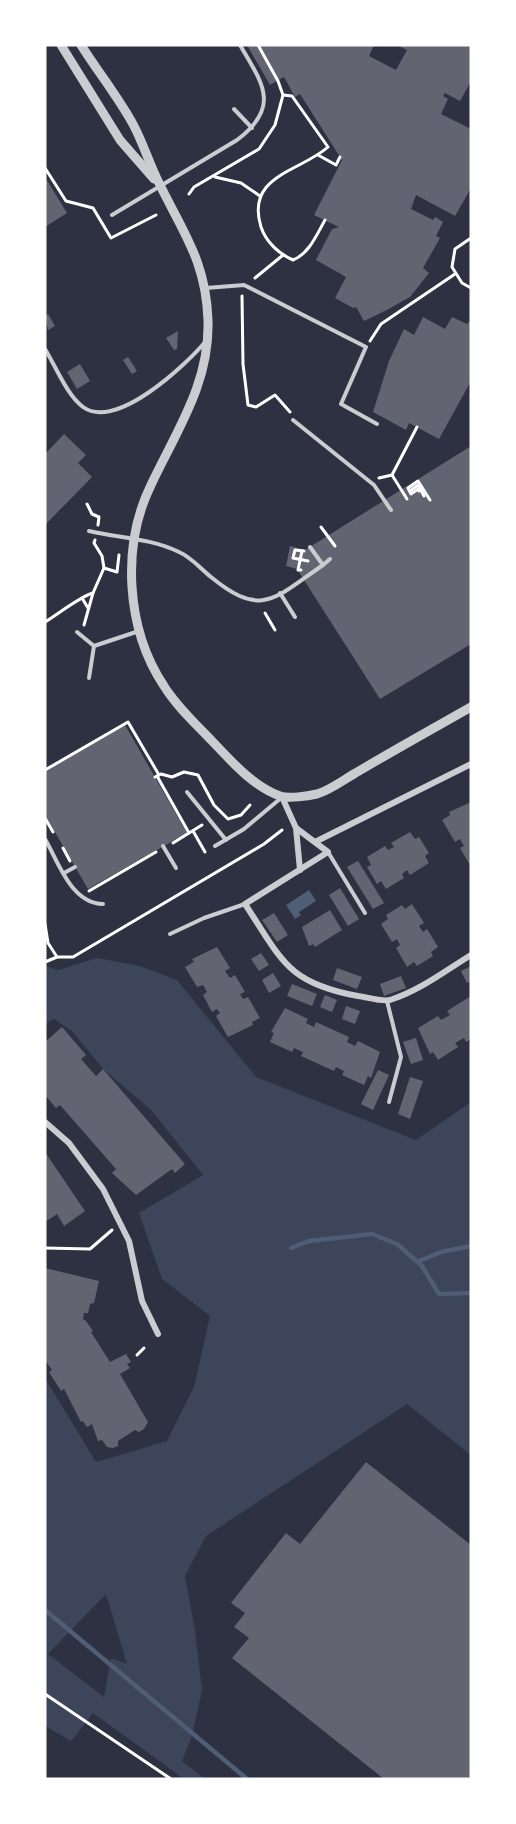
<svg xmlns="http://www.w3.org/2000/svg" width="516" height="1824" font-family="Barlow,sans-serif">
<rect width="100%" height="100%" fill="#2d3142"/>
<path fill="#3c4559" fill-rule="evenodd" d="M97,958L140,966L177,980L256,1077L416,1140L471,1102V1455L407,1404L206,1536L185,1576L195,1630L202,1690L192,1736L182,1761L205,1779H184L93,1713L71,1741L45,1726V1378L96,1462L167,1441L194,1387L210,1316L162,1279L139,1213L203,1175L151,1110L103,1069L72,1031L54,1019L45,1024V966L58,970ZM106,1594L127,1664L111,1658L104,1697L48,1654Z"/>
<path fill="#4f5d75" d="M309,890L316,901L299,912L301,915L295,919L286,905Z"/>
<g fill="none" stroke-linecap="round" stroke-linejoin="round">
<g stroke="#4f5d75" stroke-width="4.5">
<path d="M291,1248L309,1241L372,1234L397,1244L422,1266L439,1294L471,1293"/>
<path d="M417,1262L441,1252L471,1246"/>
<path d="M45,1610L247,1779"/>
</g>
</g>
<g fill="#626471">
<path d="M247,45H374L369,56L396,70L407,50L397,45H471V81L460,101L445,93L443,96L448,99L441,114L471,129V188L455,216L416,195L411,209L433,220L435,217L443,222L436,236L440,238L423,268L429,273L410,297L385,311L364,321L356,307L353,308L335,298L346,277L316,260L332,229L339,227L314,215L342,160L300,94L295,97L284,77L270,85Z"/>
<path d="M45,177L67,213L45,227Z"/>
<path d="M48,314L55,326L48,330L45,316Z"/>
<path d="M423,317L445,329L452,317L467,324L471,320V381L439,439L409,423L406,430L373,412L389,361L404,329L414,335Z"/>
<path d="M178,331L177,349L174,350L166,338Z"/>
<path d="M128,357L137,371L132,374L123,360Z"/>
<path d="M80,364L90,381L77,389L67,372Z"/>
<path d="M64,434L86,455L78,463L92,477L45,525V454Z"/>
<path d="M471,446V644L380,699L297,569L286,566L290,546L305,550Z"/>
<path d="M125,725L187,833L88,889L45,815V771Z"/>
<path d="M471,802V867L460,848L464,846L460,839L455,842L442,820L450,815L449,812Z"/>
<path d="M410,832L415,839L419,837L429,853L425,856L429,863L410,875L407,870L402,874L404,878L386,889L381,881L377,884L367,867L371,865L367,857L385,846L388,850L394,847L391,843Z"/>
<path d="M358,861L384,903L373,909L347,867Z"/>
<path d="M340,888L359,919L348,926L329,895Z"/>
<path d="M412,904L424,923L419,926L423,932L427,929L438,947L431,952L433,956L417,966L414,962L407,967L396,948L400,945L397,939L392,942L381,924L388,919L386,915L402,905L405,909Z"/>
<path d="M330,910L342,930L315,947L313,944L309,946L302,927Z"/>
<path d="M274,913L288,935L277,942L262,920Z"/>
<path d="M217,947L230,968L225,971L230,978L235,975L245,992L240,994L243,999L248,997L260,1018L252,1022L253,1025L228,1037L216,1016L220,1013L217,1009L212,1012L203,995L207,992L203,985L197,987L185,967L194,962L192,959Z"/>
<path d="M261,953L269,965L259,971L251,959Z"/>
<path d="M471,966V981L467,983L461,971Z"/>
<path d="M337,968L362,977L357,989L333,980Z"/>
<path d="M273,973L281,986L269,993L262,980Z"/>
<path d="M401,976L406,988L384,996L380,984Z"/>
<path d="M292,984L317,994L312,1006L287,996Z"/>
<path d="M325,995L337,1000L332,1012L320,1007Z"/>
<path d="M471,996V1039L466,1042L464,1038L455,1043L458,1047L438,1060L433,1052L430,1054L418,1028L438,1016L441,1020L450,1015L447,1011Z"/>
<path d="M346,1006L360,1011L355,1024L342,1019Z"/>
<path d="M285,1008L308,1019L306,1023L314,1027L316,1022L349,1037L347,1042L355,1046L358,1041L380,1052L371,1078L368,1076L364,1085L342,1075L344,1071L336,1067L334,1071L301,1056L303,1052L294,1048L292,1052L270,1042L274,1033L271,1032Z"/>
<path d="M62,1027L86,1055L81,1059L96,1076L103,1069L185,1164L175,1173L172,1169L136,1195L112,1173L116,1169L60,1105L56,1108L45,1095V1042Z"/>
<path d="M416,1038L423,1060L411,1064L403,1042Z"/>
<path d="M378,1070L389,1075L373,1110L361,1104Z"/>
<path d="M410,1077L423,1081L410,1119L398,1114Z"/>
<path d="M45,1152L85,1211L64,1226L57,1214L45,1222Z"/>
<path d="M45,1268L99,1281L94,1303L90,1304L88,1313H84L83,1319L86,1321L93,1331L91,1332L110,1362L126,1354L131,1362L127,1364L130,1368L120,1374L148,1422L144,1429L139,1432L135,1430L118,1441V1446L113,1448L107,1447L102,1440L98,1441L92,1424L87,1427L83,1421L81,1422L64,1389L61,1391L49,1372L52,1370L45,1360Z"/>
<path d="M366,1462L471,1545V1779H384L232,1658L249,1638L234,1627L245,1613L231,1603L286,1533L300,1544Z"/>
</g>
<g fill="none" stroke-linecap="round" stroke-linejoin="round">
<g stroke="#fff" stroke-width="3">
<path d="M283,95L292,96L328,147C300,172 245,175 261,227C266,242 279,254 293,260C309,254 317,234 325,220"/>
<path d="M318,155L336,165L340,157"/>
<path d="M45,168L66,201L93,208L111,238L156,215"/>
<path d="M215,177L241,183L260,196"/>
<path d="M189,194L194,187L259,149L275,125L283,95L278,81L258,45"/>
<path d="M471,238L455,249L452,267L462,283L471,288"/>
<path d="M255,278L283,255"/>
<path d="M242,296L243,364L248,405L256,407L275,395L290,412"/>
<path d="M370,341L381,324L455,274"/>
<path d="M379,478L392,475"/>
<path d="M410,491L418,485L424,496"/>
<path d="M419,491L418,489L411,494L408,488L418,481L430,500"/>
<path d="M407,499L392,475L417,427"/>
<path d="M87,504L92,514L99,517L98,525"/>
<path d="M321,527L335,546"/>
<path d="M95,540L94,543L102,556L104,568"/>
<path d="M304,551L295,550L293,558L308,561"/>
<path d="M301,570H298L302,551"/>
<path d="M82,598L88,608"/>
<path d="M265,613L275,630"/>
<path d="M45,622C58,614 81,596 93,593L104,568L117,572L119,555"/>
<path d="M84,625L93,593"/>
<path d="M45,770L128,722L159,775"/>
<path d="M157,776L189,833L202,825"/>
<path d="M155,777L161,774L172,777L184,772L198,775L214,805L228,819L241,815L250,805"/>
<path d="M45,818L53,832"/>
<path d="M193,831L205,852"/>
<path d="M173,843L189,833"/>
<path d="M63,848L70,861"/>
<path d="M89,891L156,852"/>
<path d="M45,924L48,943L57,957"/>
<path d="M45,962L57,957H73L264,844L282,830"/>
<path d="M45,1248L90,1249L112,1230"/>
<path d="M137,1355L144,1348"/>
<path d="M45,1694L171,1779"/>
</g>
<g stroke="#caccd0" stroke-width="4">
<path d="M234,109L252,128"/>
<path d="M112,215L237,140C281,107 263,84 240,45"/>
<path d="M206,288L244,285L366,347L341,404L377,424"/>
<path d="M45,349C56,367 67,395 83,407C116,431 186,365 206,341"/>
<path d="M293,420L374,485L391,510"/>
<path d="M89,531C119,538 150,538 179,552C191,557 201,569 211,577C262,619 275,598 323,565L310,547"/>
<path d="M323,565L330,559"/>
<path d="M280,593L295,617"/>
<path d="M77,632L94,646"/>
<path d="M89,678L94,646L139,631"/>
<path d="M187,792L226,840"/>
<path d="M45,839C59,863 71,903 103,904"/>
<path d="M163,846L176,868"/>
<path d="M215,846L244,829L281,798"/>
<path d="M328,852L365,913"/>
<path d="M64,873L75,867"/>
<path d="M170,934L204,918L245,904"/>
<path d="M387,1001L401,1057L389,1102"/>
</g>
<g stroke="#caccd0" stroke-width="6">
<path d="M282,797L296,828L328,852L245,904C282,960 287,983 358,996C367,997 381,1002 390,1000C419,991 445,971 471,955"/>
<path d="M296,828L300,870"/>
<path d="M317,841L471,764"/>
<path d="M45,1122L69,1143L103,1189L129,1241L142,1301L158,1334"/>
</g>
<g stroke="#caccd0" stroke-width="9">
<path d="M61,45L120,140L154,179"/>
<path d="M81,45C98,72 119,98 134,126C144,145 150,166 160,185C184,234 206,262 208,320C210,383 177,430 151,485C121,546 126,629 164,686C177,707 196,724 213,742C232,762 254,787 280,796C288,799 308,796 317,794C331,790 346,778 359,771C396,749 434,728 471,707"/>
</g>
</g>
<rect width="516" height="1824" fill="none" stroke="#ffffff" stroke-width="93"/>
</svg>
